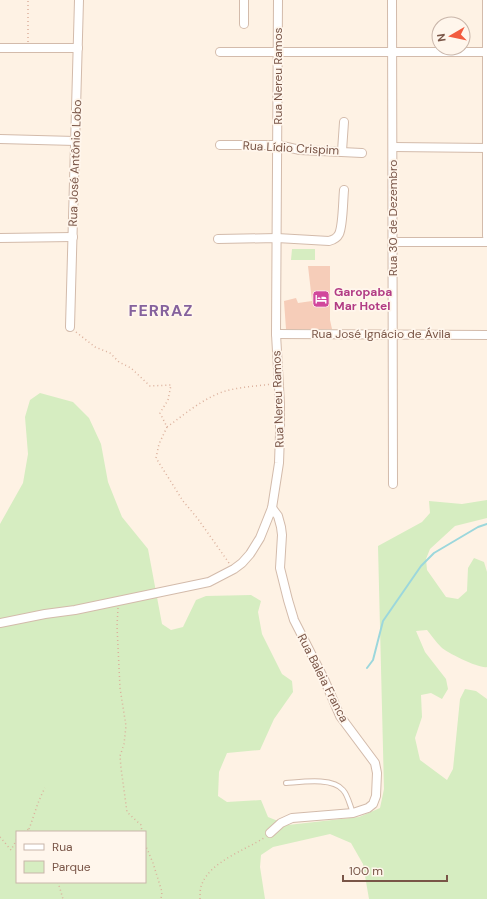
<svg xmlns="http://www.w3.org/2000/svg" width="487" height="899" font-family="'DM Sans',sans-serif">
<rect width="100%" height="100%" fill="#fef2e4"/>
<g fill="#d6edc1" fill-rule="evenodd">
<path d="M292,249H315V260H291Z"/>
<path d="M40,393L73,402L89,418L101,444L108,482L122,517L148,549L162,624L171,630L183,627L196,600L206,596L251,595L261,601L258,612L262,634L282,674L292,681L293,692L274,719L260,750L227,753L219,772L218,796L227,802L261,800L268,817L288,825L359,817L380,808L384,789L378,546L422,522L430,513L429,501L462,504L487,500V518L455,526L430,549L426,559L427,570L446,597L458,599L467,591L468,568L474,558L484,562L487,572V667C480,669 447,653 441,647C436,642 431,635 427,630L416,631L425,652L446,679L448,689L442,699L431,693L421,695L422,717L415,738L420,760L447,780L453,769L460,699L465,689L476,691L487,699V899H369L363,864L351,843L330,834L273,847L261,855L260,867L265,899H0V524L23,483L28,454L25,417L30,400ZM17,832H145V882H17Z"/>
</g>
<g fill="none" stroke-linecap="round" stroke-linejoin="round">
<path stroke="#9cd7dc" stroke-width="2" d="M367,668L373,660L383,621L421,566L434,553L478,527L487,524"/>
</g>
<path fill="#f6cdb9" d="M308,266H330V320L332,329H286L284,301L296,298L298,303L312,301Z"/>
<g fill="none" stroke-linecap="round" stroke-linejoin="round">
<defs>
<path id="lane" d="M286,783C301,782 333,777 343,790C348,795 350,806 353,813"/>
<g id="street">
<path d="M244,0V24"/>
<path d="M392,0L393,484"/>
<path d="M487,0V236"/>
<path d="M0,48H78"/>
<path d="M220,52H487"/>
<path d="M0,139L75,141"/>
<path d="M220,145H278L300,150L362,153"/>
<path d="M393,147L487,148"/>
<path d="M342,151L344,122"/>
<path d="M0,238L73,237"/>
<path d="M218,239L277,238L329,241C333,240 337,238 339,234C343,226 343,200 344,190"/>
<path d="M393,242H487"/>
<path d="M70,327L79,0"/>
<path d="M276,334L487,335"/>
<path d="M0,623L45,614L75,610L209,582L234,569L242,563L250,554L260,538L272,508L279,463L280,434V404L276,334L278,0"/>
<path d="M270,833L281,823L292,818L353,813L368,808L373,804L376,796L377,773L375,763L340,716L324,679L294,620L288,600L280,568L282,535L281,527L278,516L272,508"/>
</g>
</defs>
<use href="#lane" stroke="#d3bbab" stroke-width="6"/>
<use href="#street" stroke="#d3bbab" stroke-width="10"/>
<g stroke="#dbb09c" stroke-width="1.5" stroke-dasharray="1 3" stroke-linecap="butt">
<path d="M28,42V0"/>
<path d="M76,332L95,347L110,353L119,362L131,368L150,386L171,385L168,400L160,413L167,427L159,444L156,458L183,501L198,519L229,563"/>
<path d="M167,427C181,417 195,405 211,397C229,387 251,387 272,384"/>
<path d="M118,608L117,626L120,688L126,726L124,744L120,756L121,768L127,812L141,825L142,832"/>
<path d="M29,829C34,816 38,800 45,788"/>
<path d="M24,832L29,829L30,832"/>
<path d="M0,837L11,850L17,839"/>
<path d="M145,844L153,863L162,892L161,899"/>
<path d="M58,882L63,899"/>
<path d="M200,899C200,894 200,888 202,884C210,862 245,850 264,838"/>
</g>
<use href="#lane" stroke="#fff" stroke-width="4"/>
<use href="#street" stroke="#fff" stroke-width="8"/>
</g>
<defs>
<symbol id="hotel-square" viewBox="-11 -11 22 22"><rect x="-9" y="-9" width="18" height="18" rx="4" fill="#d1479c" stroke="#fff6ec"/><path d="M-6-4.5h1.5V1H6V5H4.5V3h-9V5H-6ZM-4 0a1.8 1.8 0 1 1 3.6 0ZM.5 0V-2.5h3Q6-2.5 6 0Z" fill="#fff"/></symbol>
</defs>
<g fill-rule="evenodd">
<use href="#hotel-square" x="311" y="289" width="20" height="20"/>
</g>
<g text-anchor="middle" dominant-baseline="central" stroke-width="3.5" stroke-linejoin="round" paint-order="stroke">
<g font-size="12" fill="#795547" stroke="#fff6ec">
<text transform="translate(278 76) rotate(-90)">Rua Nereu Ramos</text>
<text transform="translate(291 148) rotate(3)">Rua Lídio Crispim</text>
<text transform="translate(75 163) rotate(-88)">Rua José Antônio Lobo</text>
<text transform="translate(393 218) rotate(-90)">Rua 30 de Dezembro</text>
<text x="381" y="334">Rua José Ignácio de Ávila</text>
<text transform="translate(278 399) rotate(-92)">Rua Nereu Ramos</text>
<text transform="translate(323 678) rotate(63)">Rua Baleia Franca</text>
</g>
<g font-size="12" font-weight="bold" fill="#b23c85" stroke="#fff6ec" text-anchor="start">
<text x="334" y="292">Garopaba<tspan x="334" dy="14">Mar Hotel</tspan></text>
</g>
<g font-size="16" font-weight="bold" letter-spacing="1" fill="#85629d" stroke="#fff6ec">
<text x="161" y="310">FERRAZ</text>
</g>
</g>
<rect x="16" y="831" width="130" height="52" fill="#fff6ec" stroke="#c9b6aa"/>
<rect x="24" y="844" width="20" height="6" fill="#ffffff" stroke="#c9b6aa"/>
<text x="52" y="851" font-size="12" fill="#795547">Rua</text>
<rect x="24" y="861" width="20" height="12" fill="#d6edc1" stroke="#c9b6aa"/>
<text x="52" y="871" font-size="12" fill="#795547">Parque</text>
<g transform="translate(451 36) rotate(261)"><circle r="19" fill="#fff6ec" stroke="#c9b6aa"/>
<path d="M0-3L7 15L0 10L-7 15Z" fill="#f25b3e"/>
<text y="-6" font-size="11" font-weight="bold" text-anchor="middle" fill="#795547">N</text>
</g>
<path d="M343 875v6h104v-6" fill="none" stroke="#795547" stroke-width="2"/>
<text x="349" y="875" font-size="12" fill="#795547" stroke="#fff6ec" stroke-width="3" paint-order="stroke">100 m</text>
</svg>
